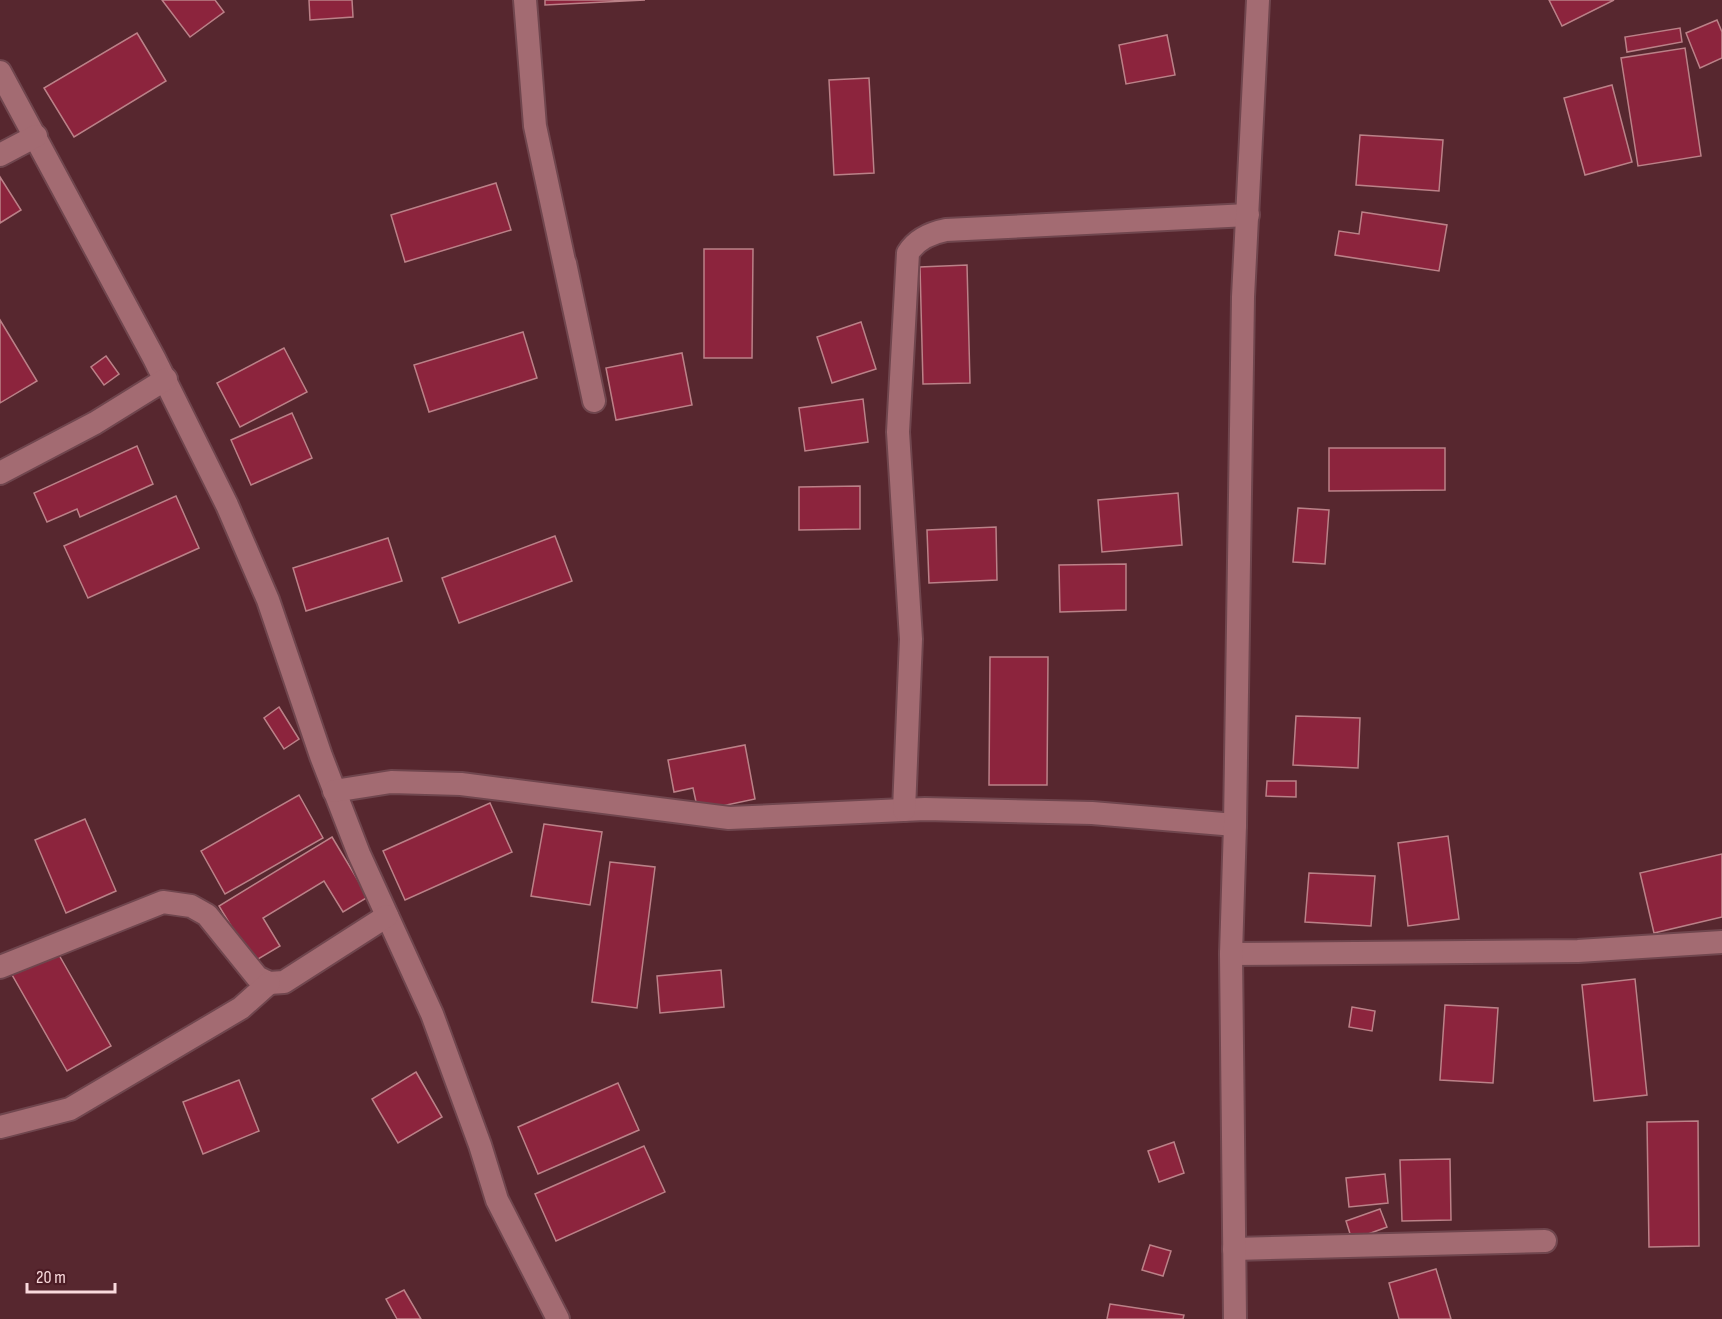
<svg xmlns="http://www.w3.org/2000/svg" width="1722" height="1319" font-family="'Sofia Sans Condensed',sans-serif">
<rect width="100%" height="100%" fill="#57272f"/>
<g fill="#8c243d" stroke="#bb8188" stroke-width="1.5">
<path d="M162,0H215L224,12L190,37Z"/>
<path d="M309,0H352L353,17L310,20Z"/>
<path d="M545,0H645L545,5Z"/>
<path d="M1549,0H1614L1562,26Z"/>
<path d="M1717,20L1722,32V58L1700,68L1686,33Z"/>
<path d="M1680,28L1682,42L1627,52L1625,37Z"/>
<path d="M137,33L166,81L74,137L44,88Z"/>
<path d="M1167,35L1175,75L1126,84L1119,45Z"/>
<path d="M1685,48L1701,156L1638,166L1621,58Z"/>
<path d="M869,78L874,173L834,175L829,80Z"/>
<path d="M1612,85L1632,162L1585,175L1564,98Z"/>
<path d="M1360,135L1443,140L1439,191L1356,185Z"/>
<path d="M0,177L21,210L0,223Z"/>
<path d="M496,183L511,230L405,262L391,215Z"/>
<path d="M1362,212L1447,225L1439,271L1335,255L1339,231L1359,234Z"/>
<path d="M704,249H753L752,358H704Z"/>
<path d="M967,265L970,383L923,384L920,267Z"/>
<path d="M0,320L37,381L0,403Z"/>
<path d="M861,322L876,369L832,383L817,337Z"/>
<path d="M523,332L537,378L429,412L414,365Z"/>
<path d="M284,348L307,392L240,427L217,383Z"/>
<path d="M682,353L692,405L616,420L606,368Z"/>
<path d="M106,356L119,374L104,385L91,367Z"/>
<path d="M863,399L868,442L805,451L799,408Z"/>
<path d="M292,413L312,458L251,485L231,440Z"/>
<path d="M137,446L153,484L80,517L77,509L47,522L34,493Z"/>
<path d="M1329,448H1445V490L1329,491Z"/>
<path d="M860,486V529L799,530V487Z"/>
<path d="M1178,493L1182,545L1102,552L1098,500Z"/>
<path d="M176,496L199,548L88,598L64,546Z"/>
<path d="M1298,508L1329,510L1325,564L1293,562Z"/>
<path d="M996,527L997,580L929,583L927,530Z"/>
<path d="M555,536L572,581L459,623L442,578Z"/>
<path d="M388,538L402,581L306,611L293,568Z"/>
<path d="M1126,564V610L1060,612L1059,565Z"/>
<path d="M990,657H1048L1047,785H989Z"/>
<path d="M279,707L299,739L284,749L264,718Z"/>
<path d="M1296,716L1360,718L1358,768L1293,765Z"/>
<path d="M745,745L755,799L698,811L693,788L674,792L668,760Z"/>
<path d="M1267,781H1296V797L1266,796Z"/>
<path d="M299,795L323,838L225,894L201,851Z"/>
<path d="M490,803L512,852L405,900L383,851Z"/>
<path d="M85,819L116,891L66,913L35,840Z"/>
<path d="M544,824L602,832L590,905L531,896Z"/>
<path d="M1448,836L1459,919L1408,926L1398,843Z"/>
<path d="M332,837L368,897L343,912L324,881L263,918L280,946L253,962L219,906Z"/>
<path d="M1722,854V917L1654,933L1640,873Z"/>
<path d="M610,862L655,867L637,1008L592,1002Z"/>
<path d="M1309,873L1375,876L1371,926L1305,922Z"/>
<path d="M55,948L111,1046L67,1071L11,973Z"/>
<path d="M721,970L724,1007L660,1013L657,976Z"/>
<path d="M1635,979L1647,1095L1594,1101L1582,985Z"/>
<path d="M1445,1005L1498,1008L1493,1083L1440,1080Z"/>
<path d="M1352,1007L1375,1011L1372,1031L1349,1027Z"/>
<path d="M416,1072L442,1117L398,1143L372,1099Z"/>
<path d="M239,1080L259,1131L203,1154L183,1102Z"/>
<path d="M618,1083L639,1130L538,1174L518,1127Z"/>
<path d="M1698,1121L1699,1246L1649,1247L1647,1122Z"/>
<path d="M1174,1142L1184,1173L1159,1182L1148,1151Z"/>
<path d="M644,1146L665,1192L556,1241L535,1194Z"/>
<path d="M1450,1159L1451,1220L1402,1221L1400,1160Z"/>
<path d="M1385,1174L1388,1203L1349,1207L1346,1178Z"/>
<path d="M1380,1209L1387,1227L1352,1240L1346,1221Z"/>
<path d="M1150,1245L1171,1251L1163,1276L1142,1270Z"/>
<path d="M1436,1269L1451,1319H1399L1389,1283Z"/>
<path d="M404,1290L421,1319H397L386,1299Z"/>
<path d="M1110,1304L1184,1315L1183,1319H1107Z"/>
</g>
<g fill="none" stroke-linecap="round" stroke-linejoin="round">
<defs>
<g id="street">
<path d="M525,0L535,126L594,401L565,263"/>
<path d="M0,72L154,358L227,505L268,600L321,756L359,854L432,1014L480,1145L497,1200L558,1319"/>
<path d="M0,155L36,136"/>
<path d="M0,473L95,423L166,379"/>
<path d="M334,791L391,782L461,784L729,818L925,809L1092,813L1235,825"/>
<path d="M904,810L911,639L898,432L908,253C916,240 931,233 946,230L1248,215"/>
<path d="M1231,954L1578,951L1722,942"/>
<path d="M0,967L163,902L191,906L207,915L257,977L269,983L284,982L387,916"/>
<path d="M0,1127L70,1109L241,1008L269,983"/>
<path d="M1234,1249L1545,1241"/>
<path d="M1235,1319L1231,954L1235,825L1243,297L1258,0"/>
</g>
</defs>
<use href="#street" stroke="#70464e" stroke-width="26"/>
<use href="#street" stroke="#a36b72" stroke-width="22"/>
</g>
<path d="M27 1283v9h88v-9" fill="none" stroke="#fadadd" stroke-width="3"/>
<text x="36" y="1283" font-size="18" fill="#fadadd" stroke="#4c1c25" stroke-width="4.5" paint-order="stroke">20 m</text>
</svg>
